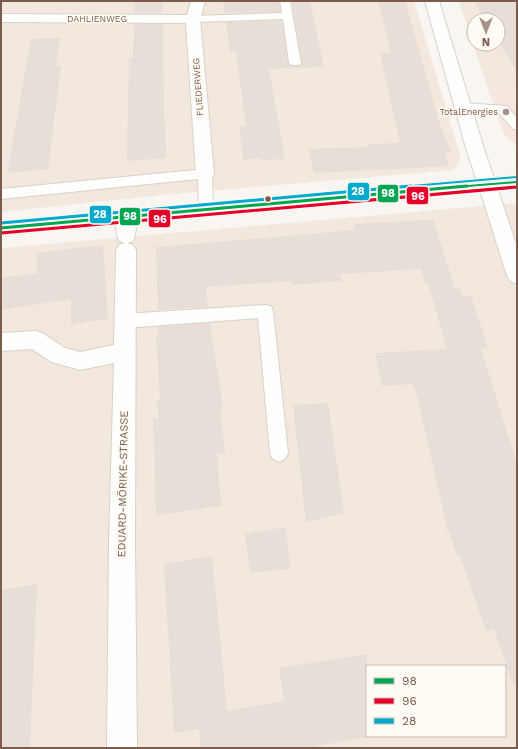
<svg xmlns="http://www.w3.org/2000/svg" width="518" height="749" font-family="'Work Sans',sans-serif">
<rect width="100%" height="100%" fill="#f9f5f0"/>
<g fill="#f2e8de" fill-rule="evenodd">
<path d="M1,1H414L461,158L454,170L173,194L1,212Z"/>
<path d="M459,1H517V86L488,89ZM474,20H498V44H474Z"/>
<path d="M517,203V748H1V248ZM367,666H505V736H367Z"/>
</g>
<path fill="#f6e8e1" d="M517,86V146L504,135L488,89Z"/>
<g fill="#e6ded7">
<path d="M135,1H162V13H134Z"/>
<path d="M223,1H279L280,12L225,13Z"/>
<path d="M292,1H310L324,67L269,69L285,159L261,160L260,158L243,160L239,126H246L236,52H230L226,22L282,21L288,63L291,66H299L302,63Z"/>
<path d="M378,1H405L441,128L451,152L445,153L449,166L314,173L309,149L368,147V144L400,143L380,53H391Z"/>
<path d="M474,1H517V72L498,41V20H485Z"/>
<path d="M134,24H163L164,123H165L166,158L127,161L129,58H133Z"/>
<path d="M60,38L56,66L61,65L48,169L7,173L20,104V100L31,39Z"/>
<path d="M429,220L430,221L433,220L455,289H460L462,297L471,296L488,348L481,349L517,464V684L513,685L494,629L486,631L460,556H457L449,532H448L417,395L413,384L382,386L375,353L447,349L428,283H425L421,269L340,274L342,281L292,285L291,281L206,287L208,307L158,310L156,247L355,230L354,224Z"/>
<path d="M103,245L108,319L71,324V299L1,310V278L37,273V253Z"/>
<path d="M210,323L213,346H214L217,369H218L223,409L220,410L225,453L217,454L221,506L156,515L153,418H158L157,400H160L156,336H158V327Z"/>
<path d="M328,403L344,513L306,522L293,405Z"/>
<path d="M286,527L290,569L250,573L245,534Z"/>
<path d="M212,556L227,711L284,701L279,668L367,654V737L307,748H200L199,729L174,733L164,564Z"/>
<path d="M37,584L30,748H1V590Z"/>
</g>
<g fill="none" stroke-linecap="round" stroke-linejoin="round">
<defs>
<g id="lane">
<path d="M280,1H290L301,63L299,65H291L289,63L283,19L193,22L188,19L193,16L282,13Z"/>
<path d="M463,103L507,106L517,118V130L513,129L499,113L459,110L457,107L459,104Z"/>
<path d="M205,169L210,171L212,174L213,209L211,213L206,214L201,213L199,209L198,179L1,199V189Z"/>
<path d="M265,305L271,306L273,311L288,453L285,459L279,462L273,459L270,453L258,318L124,328L118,326L116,321L118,316L124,314Z"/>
</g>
<g id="street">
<path d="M191,1H205L200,19L214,174L211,178L205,180L199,178L196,174L186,23L1,22V14L187,15Z"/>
<path d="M487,178L493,180L496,184L517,247V284L510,281L507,276L478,184L481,180Z"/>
<path d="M126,209L133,211C137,219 137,233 133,241L127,243L133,245L136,250L135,542L137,748H107L109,542L114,363L80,370L51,362L32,349L1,351V333L36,331L44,334L65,348L80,352L114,345L116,250L119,245L125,243L119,241C115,233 115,219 119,211Z"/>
</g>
<path id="secondary" d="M425,1H439L485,152L496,184L493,188L487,190L481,188L478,184L467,152Z"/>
<path id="primary" d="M517,176V188L1,235V221Z"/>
</defs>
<use href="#lane" stroke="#d7d1cb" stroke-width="2"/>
<use href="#street" stroke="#d7d1cb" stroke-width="2"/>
<use href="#secondary" stroke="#d9d2cb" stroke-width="2"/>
<use href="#primary" stroke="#dad1cc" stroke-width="2"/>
<use href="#lane" fill="#fefefd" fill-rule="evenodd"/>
<use href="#street" fill="#fefefd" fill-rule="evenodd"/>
<use href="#secondary" fill="#fefefd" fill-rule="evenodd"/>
<use href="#primary" fill="#f3eee8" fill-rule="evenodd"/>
<defs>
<path id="bus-1-far1" d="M456,187L517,182"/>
<path id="bus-1" d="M1,228L467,186"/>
<path id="bus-2-far1" d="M512,187H517"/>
<path id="bus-2" d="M1,233L517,187"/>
<path id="bus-3-far1" d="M400,187L517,177"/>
<path id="bus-3" d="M1,223L411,186"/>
</defs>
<use href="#bus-1-far1" stroke="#fffaf3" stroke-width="4"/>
<use href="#bus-1" stroke="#fffaf3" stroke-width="6"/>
<use href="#bus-2-far1" stroke="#fffaf3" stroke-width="4"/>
<use href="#bus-2" stroke="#fffaf3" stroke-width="6"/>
<use href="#bus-3-far1" stroke="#fffaf3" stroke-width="4"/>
<use href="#bus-3" stroke="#fffaf3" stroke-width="6"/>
<use href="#bus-1-far1" stroke="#00a651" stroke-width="2"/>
<use href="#bus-1" stroke="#00a651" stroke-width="3"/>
<use href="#bus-2-far1" stroke="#e4002b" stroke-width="2"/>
<use href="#bus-2" stroke="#e4002b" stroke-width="3"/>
<use href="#bus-3-far1" stroke="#00a9ce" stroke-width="2"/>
<use href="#bus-3" stroke="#00a9ce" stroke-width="3"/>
</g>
<circle fill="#a69286" stroke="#fffaf3" stroke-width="1.5" cx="506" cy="112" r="4"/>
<circle fill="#7a5c4d" stroke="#fffaf3" stroke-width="1.5" cx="268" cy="199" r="3.5"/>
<g text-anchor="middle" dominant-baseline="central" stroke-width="3" stroke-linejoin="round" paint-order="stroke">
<g font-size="9" fill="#7a5c4d" stroke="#fffaf3">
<text x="97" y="19">DAHLIENWEG</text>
<text transform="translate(198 87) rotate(-94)">FLIEDERWEG</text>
</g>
<g font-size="9" fill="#7a5c4d" stroke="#fffaf3" text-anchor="end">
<text x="498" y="112">TotalEnergies</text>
</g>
<g font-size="11" fill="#7a5c4d" stroke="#fffaf3">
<text transform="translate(123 484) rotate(-89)">EDUARD-MÖRIKE-STRASSE</text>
</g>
</g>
<g stroke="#fffaf3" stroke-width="1.5">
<rect x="347" y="182" width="23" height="19" rx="4" fill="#00a9ce"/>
<rect x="377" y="184" width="22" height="19" rx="4" fill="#00a651"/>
<rect x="406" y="186" width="23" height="19" rx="4" fill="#e4002b"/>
<rect x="89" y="205" width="23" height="19" rx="4" fill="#00a9ce"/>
<rect x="119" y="207" width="22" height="19" rx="4" fill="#00a651"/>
<rect x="148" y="209" width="23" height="19" rx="4" fill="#e4002b"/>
</g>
<g font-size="11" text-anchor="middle" font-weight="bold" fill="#fff">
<text x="358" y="195">28</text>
<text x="388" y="197">98</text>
<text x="418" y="200">96</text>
<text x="100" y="218">28</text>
<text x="130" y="220">98</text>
<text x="160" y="223">96</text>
</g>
<rect width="518" height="749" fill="none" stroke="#7a5c4d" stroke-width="4"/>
<rect x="366" y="665" width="140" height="72" fill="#fffaf3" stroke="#cabbb1"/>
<rect x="374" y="678" width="20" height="6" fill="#00a651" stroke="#cabbb1"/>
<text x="402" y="685" font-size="12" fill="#7a5c4d">98</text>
<rect x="374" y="698" width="20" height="6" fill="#e4002b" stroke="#cabbb1"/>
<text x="402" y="705" font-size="12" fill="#7a5c4d">96</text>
<rect x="374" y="718" width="20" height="6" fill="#00a9ce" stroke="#cabbb1"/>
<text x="402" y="725" font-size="12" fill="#7a5c4d">28</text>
<g transform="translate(486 32) rotate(180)"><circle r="19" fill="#fffaf3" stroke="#cabbb1"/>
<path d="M0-3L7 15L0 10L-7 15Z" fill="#a69286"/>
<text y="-6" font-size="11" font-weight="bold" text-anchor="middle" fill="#7a5c4d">N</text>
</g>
</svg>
